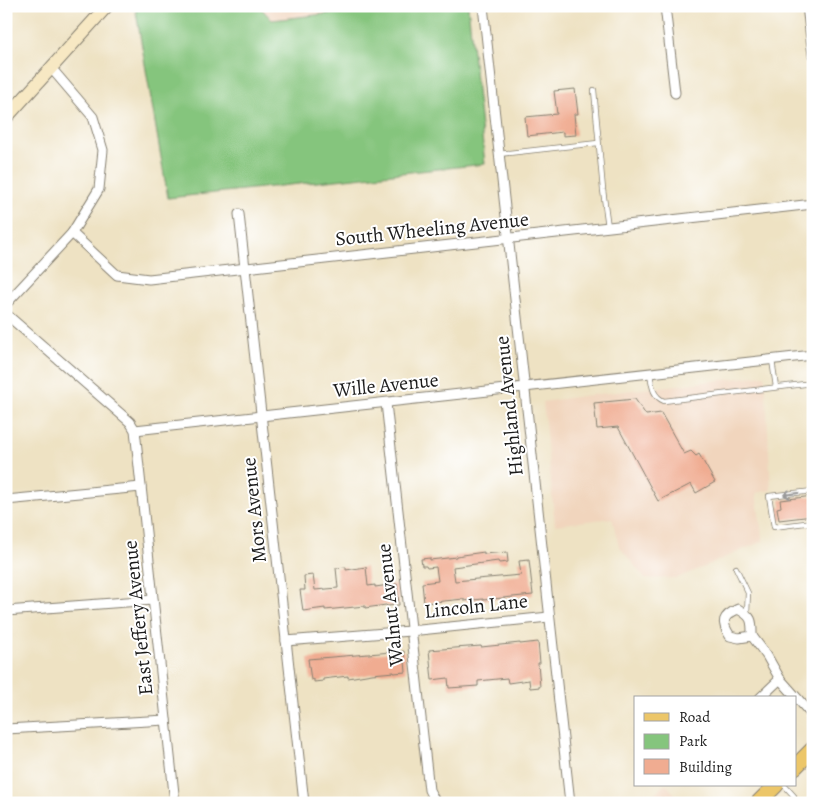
<svg xmlns="http://www.w3.org/2000/svg" width="819" height="809" font-family="Alegreya,serif">
<rect width="100%" height="100%" fill="#fff"/>
<filter id="ink" filterUnits="userSpaceOnUse"><feTurbulence type="fractalNoise" baseFrequency=".02" numOctaves="2"/><feDisplacementMap in="SourceGraphic" scale="10" xChannelSelector="R" yChannelSelector="G"/><feConvolveMatrix kernelMatrix="1 2 1 2 8 2 1 2 1" color-interpolation-filters="sRGB"/></filter>
<filter id="wash" filterUnits="userSpaceOnUse"><feTurbulence type="fractalNoise" baseFrequency=".0096" numOctaves="4" result="noise"/><feDisplacementMap in="SourceGraphic" scale="20" xChannelSelector="R" yChannelSelector="G"/><feGaussianBlur stdDeviation="1.12" result="paint"/><feColorMatrix in="noise" values="0 0 0 0 0 0 0 0 0 0 0 0 0 0 0 0 0 1.4 0 .05"/><feComposite in="paint" operator="in"/></filter>
<g filter="url(#wash)">
<rect width="100%" height="100%" fill="#eee2c3"/>
<g fill="#f1d5bd">
<path d="M259,6H395L272,20Z"/>
<path d="M765,375L771,490L756,493L763,541L678,578L645,579L619,546L612,518L555,525L543,402L582,396Z"/>
<path d="M664,785H667L682,803H644Z"/>
</g>
<path fill="#85c57d" stroke="#50704c" d="M135,6H259L272,20L395,6H468L485,164L168,198Z"/>
<g id="blocks">
<g fill="#f0ac91">
<path d="M575,89L578,114H574L576,135L563,136V132L527,136L525,117L557,114L554,91Z"/>
<path d="M635,399L646,415L661,413L684,454L691,451L696,456L699,454L715,482L696,493L691,484L658,501L618,427L597,429L594,403Z"/>
<path d="M813,496V516L779,520L777,508L781,507L780,500Z"/>
<path d="M484,552V554L507,552L508,562L499,563L498,561L453,567L455,581L521,575L519,561L529,560L533,595L483,600V599L464,601V599L424,603L422,583L438,581L436,567L427,568L426,566H422L421,559L430,558V560L456,557V556Z"/>
<path d="M346,567V570L366,567L368,586L375,585V587L397,584L399,605L387,606L386,605L365,608V606L325,610V608L303,611L300,590H305L304,576L313,575L315,590L338,588L336,568Z"/>
<path d="M538,642L540,663H538L540,687L530,688L529,680L508,683L507,678L478,681V686L449,688L448,678L432,680L429,650L481,646V647L520,643V644Z"/>
<path d="M404,651L406,672L394,673V672L372,674L348,678V676L323,679V681L314,682V679L311,680L308,659Z"/>
</g>
</g>
</g>
<g filter="url(#ink)">
<use href="#blocks" fill-opacity="0" stroke="#857f70" stroke-width="1"/>
<g fill="none" stroke-linecap="round" stroke-linejoin="round">
<defs>
<g id="lane">
<path d="M594,90L603,190L608,227"/>
<path d="M499,154L598,143"/>
<path d="M772,360L776,387"/>
<path d="M650,373C652,385 652,396 664,401L813,383"/>
<path d="M813,491L769,496L774,527L813,522"/>
<path d="M736,568L748,593L747,613"/>
<path d="M784,785L794,796"/>
<path d="M662,801L663,803"/>
</g>
<g id="street">
<path d="M483,6L570,803"/>
<path d="M665,6L675,93"/>
<path d="M807,6L813,55"/>
<path d="M239,214L304,803"/>
<path d="M72,233L117,275L149,279L813,204"/>
<path d="M6,304L72,233L99,189L103,150L93,117L52,69"/>
<path d="M6,314L130,422L135,430L175,803"/>
<path d="M386,403L429,790L436,803"/>
<path d="M135,430L813,355"/>
<path d="M6,500L141,487"/>
<path d="M738,609C753,617 752,621 752,636L739,638L730,636C721,622 722,616 738,609Z"/>
<path d="M6,611L153,600"/>
<path d="M752,636L767,656L780,679L813,716"/>
<path d="M286,641L410,631L549,617"/>
<path d="M760,698L780,679"/>
<path d="M6,729L166,720"/>
</g>
<path id="secondary" d="M6,118L107,6"/>
<g id="primary">
<path d="M795,767L813,749"/>
<path d="M758,803L776,785"/>
</g>
</defs>
<use href="#lane" stroke="#857f70" stroke-width="6"/>
<use href="#street" stroke="#857f70" stroke-width="11"/>
<use href="#secondary" stroke="#857f70" stroke-width="14"/>
<use href="#primary" stroke="#857f70" stroke-width="17"/>
<use href="#lane" stroke="#fff" stroke-width="4.5"/>
<use href="#street" stroke="#fff" stroke-width="9"/>
<use href="#secondary" stroke="#f7e8c3" stroke-width="12"/>
<use href="#primary" stroke="#ecc669" stroke-width="15"/>
</g>
<defs><path id="oneway-shaft" d="M-6 0H5M1.5-3L5.5 0L1.5 3" fill="none" stroke-width="1.6" stroke-linecap="round" stroke-linejoin="round" transform="scale(1.25)"/></defs>
<use stroke="#999" href="#oneway-shaft" transform="translate(791 494) rotate(173)"/>
</g>
<g text-anchor="middle" dominant-baseline="central" stroke-width="4" stroke-linejoin="round" paint-order="stroke">
<g font-size="20" fill="#1c1c1c" stroke="#fff">
<text transform="translate(432 229) rotate(-6)">South Wheeling Avenue</text>
<text transform="translate(386 385) rotate(-6)">Wille Avenue</text>
<text transform="translate(509 406) rotate(-96)">Highland Avenue</text>
<text transform="translate(254 510) rotate(-96)">Mors Avenue</text>
<text transform="translate(390 605) rotate(-96)">Walnut Avenue</text>
<text transform="translate(476 606) rotate(-6)">Lincoln Lane</text>
<text transform="translate(138 618) rotate(-96)">East Jeffery Avenue</text>
</g>
</g>
<rect width="819" height="809" fill="none" stroke="#fff" stroke-width="25"/>
<rect x="634" y="696" width="162" height="90" fill="#ffffff" stroke="#a4a4a4"/>
<rect x="644" y="713" width="25" height="8" fill="#ecc669" stroke="#a4a4a4"/>
<text x="679" y="722" font-size="15" fill="#1c1c1c">Road</text>
<rect x="644" y="734" width="25" height="15" fill="#85c57d" stroke="#a4a4a4"/>
<text x="679" y="746" font-size="15" fill="#1c1c1c">Park</text>
<rect x="644" y="759" width="25" height="15" fill="#f0ac91" stroke="#a4a4a4"/>
<text x="679" y="772" font-size="15" fill="#1c1c1c">Building</text>
</svg>
